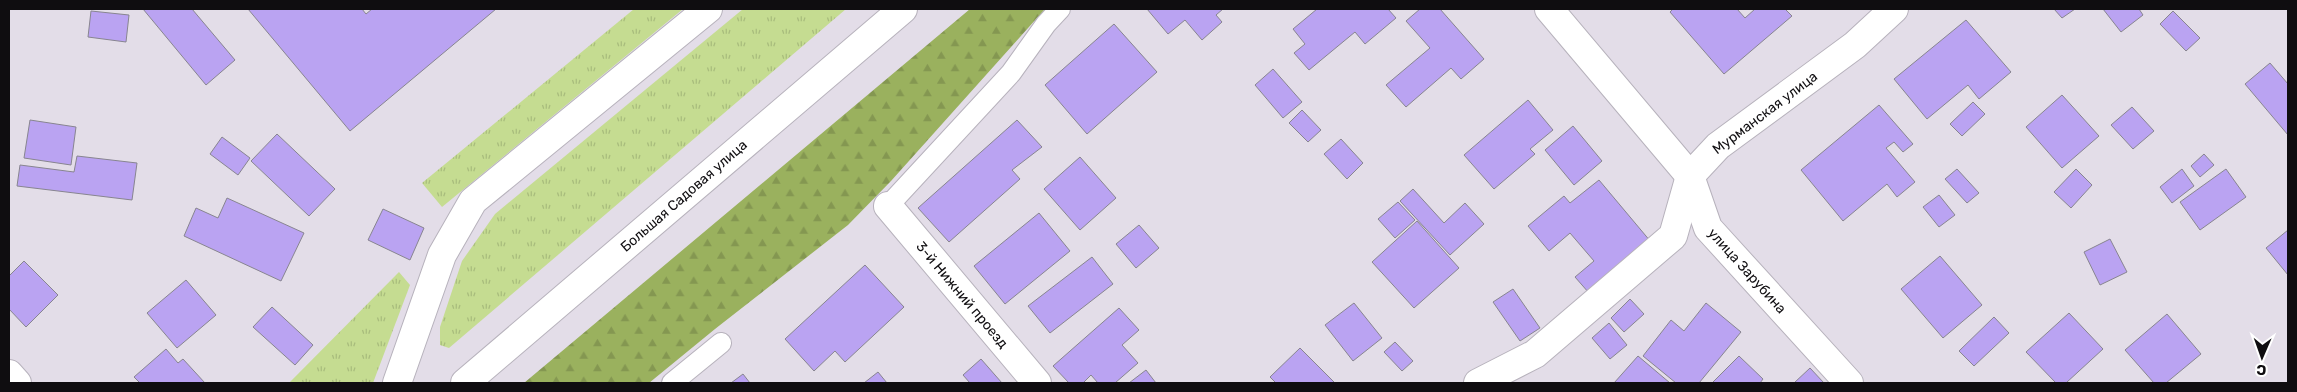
<svg xmlns="http://www.w3.org/2000/svg" width="2297" height="392" font-family="Rubik,sans-serif">
<defs>
<pattern id="grass-tufts" width="24" height="20" patternUnits="userSpaceOnUse" patternTransform="scale(1.25)"><rect width="24" height="20" fill="#c5dc91"/><path d="M3 7l-1-3M5 7V3M7 7l1-3M15 17l-1-3M17 17v-4M19 17l1-3" fill="none" stroke="#a8bc7c"/></pattern>
<pattern id="forest-firs" width="22" height="20" patternUnits="userSpaceOnUse" patternTransform="scale(1.25)"><rect width="22" height="20" fill="#9ab15e"/><path d="M5 1l3.5 6h-7zM16 11l3.5 6h-7z" fill="#849751"/></pattern>
</defs>
<rect width="100%" height="100%" fill="#e3dde8"/>
<g fill="url(#grass-tufts)">
<path d="M634,9H683L442,207L422,183Z"/>
<path d="M743,9H846L449,348L440,345V327L462,261L495,214Z"/>
<path d="M399,272L410,285L373,383H289Z"/>
</g>
<path fill="url(#forest-firs)" d="M970,9H1045L891,181L848,225L715,329L649,383H524Z"/>
<g fill="#baa3f2" stroke="#888590">
<path d="M143,9H192L235,60L206,85Z"/>
<path d="M248,9H362L366,14L372,9H496L350,131Z"/>
<path d="M1147,9H1223L1216,15L1222,22L1202,40L1185,20L1168,34Z"/>
<path d="M1317,9H1388L1396,18L1365,44L1355,32L1309,70L1294,53L1305,44L1293,29Z"/>
<path d="M1420,9H1440L1484,59L1461,79L1451,68L1406,107L1386,85L1430,48L1406,21Z"/>
<path d="M1673,9H1737L1745,18L1755,9H1785L1792,16L1724,74L1670,12Z"/>
<path d="M2054,9H2075L2062,18Z"/>
<path d="M2103,9H2139L2143,15L2121,32Z"/>
<path d="M91,11L129,15L126,42L88,37Z"/>
<path d="M2173,11L2200,38L2186,51L2160,24Z"/>
<path d="M1966,20L2011,72L1979,99L1968,85L1927,119L1894,79Z"/>
<path d="M1114,24L1157,72L1087,134L1045,85Z"/>
<path d="M2270,63L2288,84V135L2245,84Z"/>
<path d="M1273,69L1302,102L1283,118L1255,85Z"/>
<path d="M2062,95L2099,136L2062,168L2026,127Z"/>
<path d="M1528,100L1553,130L1530,149L1535,154L1494,189L1464,155Z"/>
<path d="M1973,102L1985,114L1962,136L1950,124Z"/>
<path d="M1879,105L1913,144L1903,152L1894,142L1886,148L1915,182L1897,197L1887,184L1843,221L1801,170Z"/>
<path d="M2132,107L2154,131L2133,149L2111,125Z"/>
<path d="M1302,110L1321,130L1308,142L1289,123Z"/>
<path d="M30,120L76,127L71,165L24,158Z"/>
<path d="M1017,120L1042,147L1012,170L1020,179L949,242L918,208Z"/>
<path d="M1573,126L1602,161L1574,185L1545,150Z"/>
<path d="M277,134L335,189L309,216L251,161Z"/>
<path d="M222,137L250,158L238,175L210,154Z"/>
<path d="M1341,139L1363,163L1347,179L1324,154Z"/>
<path d="M2204,154L2214,165L2200,177L2191,166Z"/>
<path d="M77,156L137,163L132,200L17,186L20,165L74,172Z"/>
<path d="M1080,157L1116,198L1080,230L1044,189Z"/>
<path d="M1957,169L1979,193L1967,203L1945,179Z"/>
<path d="M2076,169L2092,185L2071,208L2054,192Z"/>
<path d="M2182,169L2194,186L2172,203L2160,187Z"/>
<path d="M2226,169L2246,197L2200,230L2180,202Z"/>
<path d="M1599,180L1651,242L1589,293L1575,277L1594,261L1570,233L1549,251L1528,226L1564,196L1570,203Z"/>
<path d="M1413,189L1444,223L1465,203L1484,224L1450,255L1400,201Z"/>
<path d="M1939,195L1955,215L1939,227L1923,207Z"/>
<path d="M227,198L304,233L281,281L184,236L196,208L218,218Z"/>
<path d="M1398,202L1415,220L1395,238L1378,219Z"/>
<path d="M383,209L424,228L410,260L368,240Z"/>
<path d="M1039,213L1070,251L1005,304L974,266Z"/>
<path d="M1417,221L1459,268L1414,308L1372,262Z"/>
<path d="M1139,225L1159,248L1136,268L1116,244Z"/>
<path d="M2288,230V275L2266,248Z"/>
<path d="M2110,239L2127,272L2100,285L2084,252Z"/>
<path d="M1940,256L1982,305L1943,338L1901,289Z"/>
<path d="M1092,257L1113,284L1050,333L1028,306Z"/>
<path d="M24,261L58,295L26,327L9,309V276Z"/>
<path d="M865,265L904,307L845,362L835,351L814,371L785,339Z"/>
<path d="M186,280L216,315L177,348L147,313Z"/>
<path d="M1513,289L1540,328L1520,341L1493,302Z"/>
<path d="M1630,299L1644,314L1624,332L1611,318Z"/>
<path d="M1354,303L1382,338L1353,361L1325,325Z"/>
<path d="M1706,303L1741,332L1699,383H1676L1643,356L1671,320L1684,331Z"/>
<path d="M272,307L313,345L295,365L253,327Z"/>
<path d="M1119,308L1139,330L1122,345L1138,363L1115,383H1098L1091,375L1083,383H1069L1053,366Z"/>
<path d="M2069,313L2103,349L2066,383H2056L2026,352Z"/>
<path d="M2167,314L2201,354L2166,383H2154L2125,350Z"/>
<path d="M1994,317L2009,333L1974,366L1959,351Z"/>
<path d="M1609,323L1627,345L1610,359L1592,338Z"/>
<path d="M1395,342L1413,361L1402,371L1384,352Z"/>
<path d="M1300,348L1335,383H1276L1270,377Z"/>
<path d="M166,349L178,363L183,359L205,383H140L134,377Z"/>
<path d="M1638,356L1670,383H1614Z"/>
<path d="M1739,356L1763,379L1760,383H1712Z"/>
<path d="M981,359L1002,383H970L963,375Z"/>
<path d="M1810,368L1824,383H1794Z"/>
<path d="M1146,370L1156,383H1129Z"/>
<path d="M878,372L887,383H864Z"/>
<path d="M743,374L750,383H731Z"/>
</g>
<g fill="none" stroke-linecap="round" stroke-linejoin="round">
<defs>
<g id="service">
<path d="M888,206L1011,73L1046,24L1060,9"/>
<path d="M672,383L721,343"/>
</g>
<g id="minor">
<path d="M1549,9L1690,176L1708,228L1849,383"/>
<path d="M888,206L1037,383"/>
<path d="M9,374L17,383"/>
<path d="M397,383L442,255L473,201L708,9"/>
<path d="M1478,383L1535,354L1673,236L1690,176L1718,146L1855,45L1894,9"/>
</g>
<path id="primary" d="M465,383L903,9"/>
</defs>
<use href="#service" stroke="#b7b2bc" stroke-width="22"/>
<use href="#minor" stroke="#b7b2bc" stroke-width="30"/>
<use href="#primary" stroke="#b7b2bc" stroke-width="30"/>
<use href="#service" stroke="#fff" stroke-width="20"/>
<use href="#minor" stroke="#fff" stroke-width="28"/>
<use href="#primary" stroke="#fff" stroke-width="28"/>
</g>
<g text-anchor="middle" dominant-baseline="central" stroke-width="4" stroke-linejoin="round" paint-order="stroke">
<g font-size="14" fill="#0f0d10" stroke="#fff">
<text transform="translate(1765 113) rotate(-37)">Мурманская улица</text>
<text transform="translate(684 196) rotate(-41)">Большая Садовая улица</text>
<text transform="translate(1747 271) rotate(48)">улица Зарубина</text>
<text transform="translate(962 295) rotate(50)">3-й Нижний проезд</text>
</g>
</g>
<rect width="2297" height="392" fill="none" stroke="#0f0d10" stroke-width="20"/>
<g transform="translate(2262 357) rotate(182)" stroke="#ffffff" stroke-width="4" paint-order="stroke">
<path d="M0-4L9 19L0 12L-9 19Z" fill="#0f0d10"/>
<text y="-8" font-size="14" font-weight="bold" text-anchor="middle" fill="#0f0d10">С</text>
</g>
</svg>
